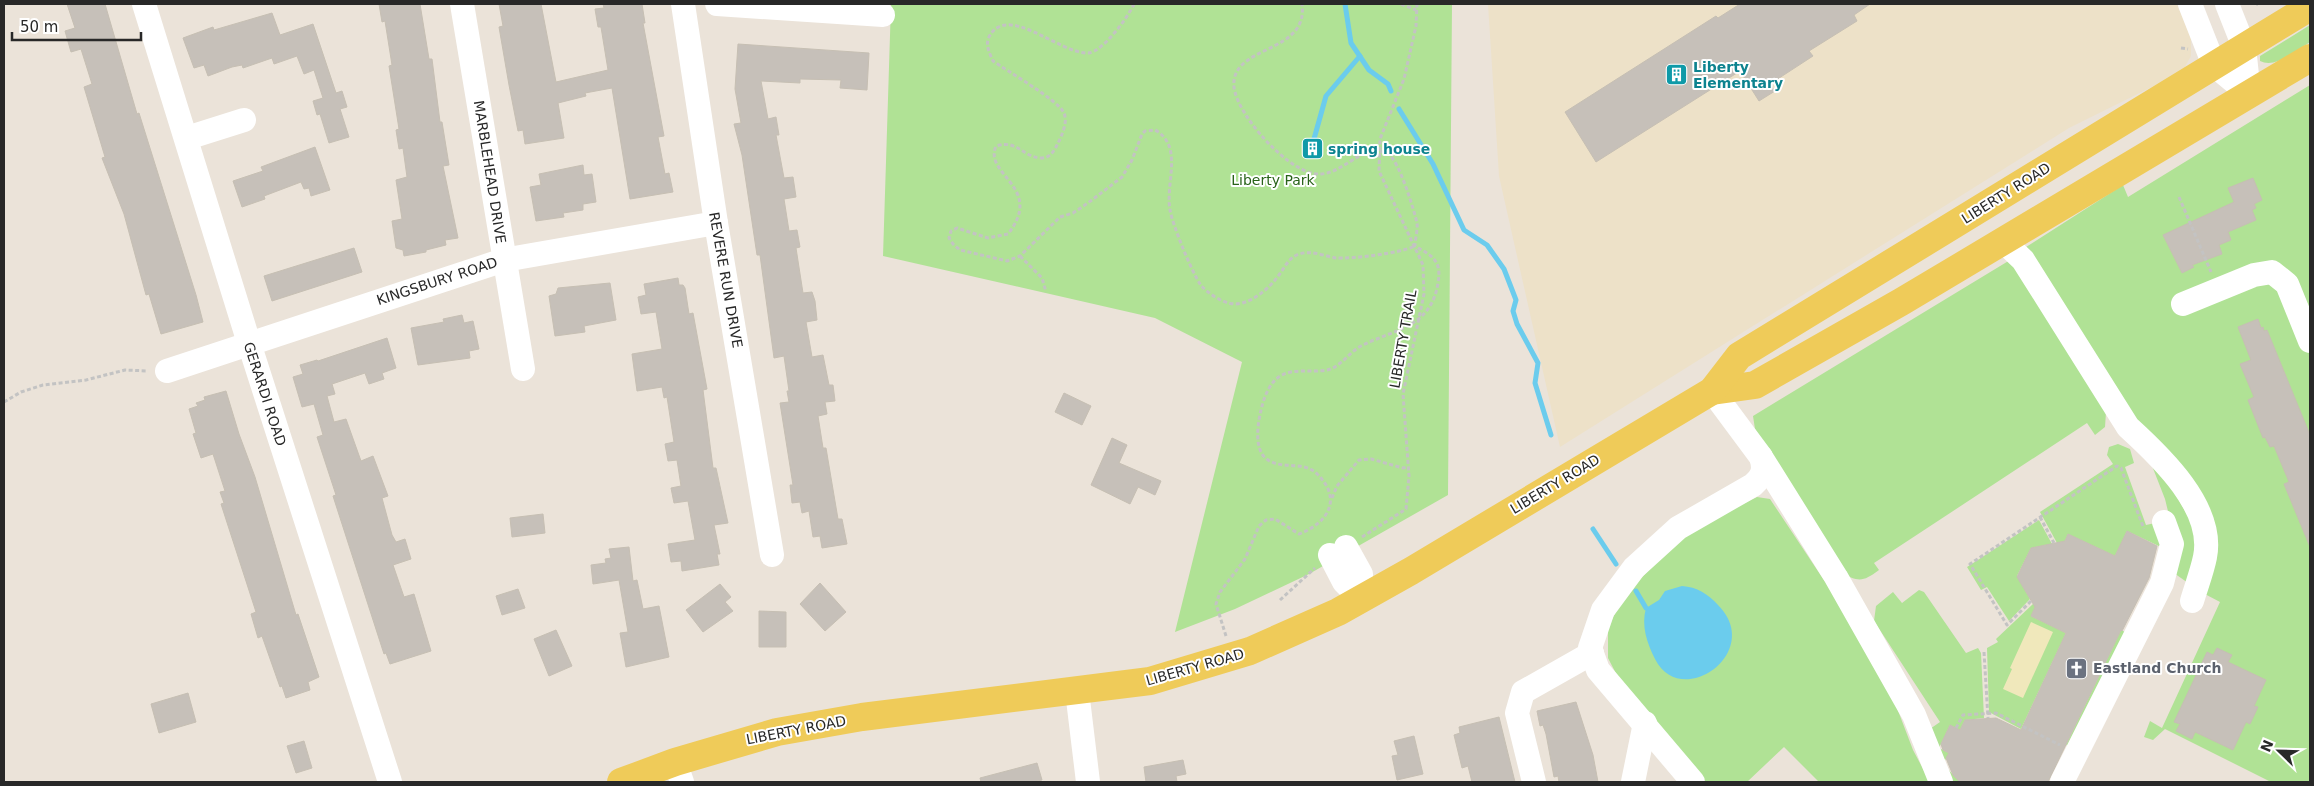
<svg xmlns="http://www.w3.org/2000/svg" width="2314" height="786" font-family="'DejaVu Sans',sans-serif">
<rect width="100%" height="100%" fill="#ebe3d9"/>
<path fill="#ede1c8" d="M1488,4H2177L2191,38V56L2182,72L2069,128L1560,447L1499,176Z"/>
<g fill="#b0e295">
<path d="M891,4H1452L1448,495L1309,574L1235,609L1175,632L1242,362L1155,318L883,256Z"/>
<path d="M2310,25V42C2297,50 2276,69 2260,61V56Z"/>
<path d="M2310,85V782H2271L2165,729L2153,740L2144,737L2150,721L2162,728L2220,602L2201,592L2208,525L2141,429L2026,247L2123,185L2128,197Z"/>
<path d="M2015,257L2106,412L2105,427L2095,435L2087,423L1874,563L1879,570C1863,582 1859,582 1841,573L1755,429L1753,416Z"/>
<path d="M2118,444L2130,449L2134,463L2125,467L2146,525L2155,523L2163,548L2127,531L2115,556L2068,534L2063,545L2057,543L2040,512L2113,464L2107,455L2109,447Z"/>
<path d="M2147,453L2156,461L2199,535L2191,585L2171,571L2177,548L2165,499Z"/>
<path d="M1757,497L1770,499L1881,666L1913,750L1930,782H1819L1784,747L1747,782H1701L1625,691L1608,658V627L1623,598L1683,533Z"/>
<path d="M2039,520L2052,544L2031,548L2017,576L2030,599L2009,621L1987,587L1981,590L1967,567Z"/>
<path d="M1919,590L1924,592L1966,653L1978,648L1981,653L1984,718L1965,720L1960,730L1950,725L1939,748L1949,753L1943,764L1960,782H1949L1927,731L1940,722L1874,621L1876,606L1893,592L1902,603Z"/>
<path d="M2034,603L2037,604L2031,616L2066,633L2021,729L1989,712L1987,648L1998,642L1996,639Z"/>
<path d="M2121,630L2125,632L2071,747L2066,745Z"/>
</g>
<path fill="#f0e8bb" d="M2031,622L2053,632L2023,698L2003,689L2012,669L2010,668Z"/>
<path fill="#6bcced" d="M1682,586C1697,587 1708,594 1718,605C1765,652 1681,711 1655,659C1647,643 1641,626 1646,608L1659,600L1665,591Z"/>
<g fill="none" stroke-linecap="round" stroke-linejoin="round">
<g stroke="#6bcced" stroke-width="5">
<path d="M1345,4L1351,43L1369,70L1388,84L1391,91"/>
<path d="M1399,109L1433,164L1464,230L1487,245L1504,269L1516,300L1513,311L1517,324L1538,363L1535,383L1551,435"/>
<path d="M1312,146L1326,96L1360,56"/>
<path d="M1593,529L1616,564"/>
<path d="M1636,591L1646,608"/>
</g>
</g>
<g fill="#c6c0b9" stroke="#c6bfb3">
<path d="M67,4H105L137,114L139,113L196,295L203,322L161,334L149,294L146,295L124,214L102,158L105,157L84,87L92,84L81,49L71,52L65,31L75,28Z"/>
<path d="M379,4H420L429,59H432L440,122H442L449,165L443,166L458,238L445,240L446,245L426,250V252L404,256L403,250L396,248L392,221L402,219L396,180L407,177L403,148L399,149L396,130L399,129L389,66L392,65L385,21L382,22Z"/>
<path d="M499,4H541L556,82L608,70L601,27H598L595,9L604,8L603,4H642L645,23H643L664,136L658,137L665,174L669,173L673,192L630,199L612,88L585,93L586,96L558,103L564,138L525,144L523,130L518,131L509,85L499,27L503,26Z"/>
<path d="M1740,4H1870L1854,15L1857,21L1809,51L1813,56L1770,84L1775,91L1759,101L1740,71L1596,162L1565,112L1716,16L1718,18Z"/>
<path d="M272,13L280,35L313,24L336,93L342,91L347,107L340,109L349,137L329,143L320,114L317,115L313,101L323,98L314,70L304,74L297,56L274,64L272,58L243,68L242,65L232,67L208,76L204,65L194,68L183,38L213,27L214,30Z"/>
<path d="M738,44L869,53L867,90L840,88L841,80L800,79V83L761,81L768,119L776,117L779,135H776L784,178L793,177L796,197L784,199L789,231L797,230L800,247L796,248L803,293L812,292L815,301L817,320L806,322L812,357L823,355L829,385H833L835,401L825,402L827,414L818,416L823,448H826L838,519H842L847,544L822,548L820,536L813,537L809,511L802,513L800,502L792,503L790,485H793L780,403L789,402L787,391H789L784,356L774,358L760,255H757L742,155L734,124L741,123L735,89Z"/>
<path d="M315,147L330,190L311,196L309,188L304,189L301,182L264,196L265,199L242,207L233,181L263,171L261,167Z"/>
<path d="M583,165L584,175L592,174L596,202L583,204V210L563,213L564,217L536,221L530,187L541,185L539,174Z"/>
<path d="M2253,178L2262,200L2254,204L2256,208L2252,210L2256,220L2228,232L2231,240L2219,245L2222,254L2192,265L2194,267L2182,273L2163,235L2234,202L2228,188Z"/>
<path d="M354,248L362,272L272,301L264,276Z"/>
<path d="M678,278L679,285H683L685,288L689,314L693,313L707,389L703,390L713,468H716L728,523L714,525L720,554H717L719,565L682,571L681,561L671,562L668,544L695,540L688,501L674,503L671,488L681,486L677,460L668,461L665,444L674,442L667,397L664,398L662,387L637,391L632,354L662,349L656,312L641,314L638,297L646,295L644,284Z"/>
<path d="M610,283L616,320L584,326L585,332L555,336L549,296L556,294L558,288Z"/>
<path d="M462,315L464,323L473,321L479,349L469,351L470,358L418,365L411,328L444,322L443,319Z"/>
<path d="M2258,319L2261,328L2263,327L2264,331L2267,330L2310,435V547L2284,484L2289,482L2274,446L2270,447L2265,437L2263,438L2248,400L2254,397L2240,364L2251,360L2238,327Z"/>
<path d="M387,338L396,368L382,373L384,379L369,384L365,373L332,384L335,394L327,396L334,422L346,419L361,461L373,456L388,496L382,498L392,535L396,542L405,539L411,559L393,565L404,597L414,594L431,651L390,664L386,653L384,654L333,496L336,495L317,437L323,435L314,404L302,407L293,377L303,374L300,365L317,360L318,361Z"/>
<path d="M226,391L239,434L255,477L296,615L298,614L319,677L308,682L310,690L286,698L282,686L280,687L262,636L258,638L251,614L256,612L221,504L224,503L220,492L225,491L213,454L201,458L193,434L196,433L189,409L198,406L196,403L205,400L204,397Z"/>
<path d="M1064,393L1091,406L1082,425L1055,412Z"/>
<path d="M1112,438L1127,445L1119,463L1161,481L1155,495L1138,487L1130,504L1091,485Z"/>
<path d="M543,514L545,533L512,537L510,518Z"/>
<path d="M2127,531L2157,546L2149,578L2122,631L2121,630L2048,782H1960L1953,775L1946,758L1949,753L1943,750L1941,744L1950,725L1960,730L1965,720L1996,718L2021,730L2066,633L2031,616L2035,607L2017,577L2031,548L2065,541L2068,534L2115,556Z"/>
<path d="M629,547L633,581L637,580L643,609L659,606L669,657L626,667L620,633L628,632L619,580L593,584L591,565L606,563L605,559L611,558L609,549Z"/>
<path d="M820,583L846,612L825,631L800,604Z"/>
<path d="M720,584L731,597L725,602L733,611L703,632L686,610Z"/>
<path d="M518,589L525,608L502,615L496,596Z"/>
<path d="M759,611L786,612V647H759Z"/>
<path d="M556,630L572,666L549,676L534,639Z"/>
<path d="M2217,648L2232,655L2228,662L2266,680L2254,706L2258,707L2250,724L2246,722L2233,750L2195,732L2192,739L2176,731L2180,724L2174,722L2207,652L2213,655Z"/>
<path d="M188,693L196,722L159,733L151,704Z"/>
<path d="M1576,702L1593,755L1598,782H1559L1558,776L1554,777L1546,734L1543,725L1540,726L1537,711Z"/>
<path d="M1499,717L1515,782H1472L1468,766L1462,768L1454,735L1460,733L1459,727Z"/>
<path d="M1414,736L1423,774L1397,780L1392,756L1398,755L1394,741Z"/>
<path d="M304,741L312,768L296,773L287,746Z"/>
<path d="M1183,760L1186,774L1176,776L1177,782H1146L1144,767Z"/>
<path d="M1037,763L1042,780L1032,782H981L980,778Z"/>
</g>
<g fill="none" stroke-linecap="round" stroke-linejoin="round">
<g stroke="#c3c3c3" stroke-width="3" stroke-dasharray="4 2.5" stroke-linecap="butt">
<path d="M1134,4C1128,17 1103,52 1088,53C1059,54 1005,0 988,39C986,47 990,54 993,61C1007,71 1058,100 1064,113C1068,122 1062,135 1058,143C1055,149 1051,158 1042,158C1023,158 1018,139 996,146C983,175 1045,187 1008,234L988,238L957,228L951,231L949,238L953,244L960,250L973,253L1007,261L1020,256L1060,217L1073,213L1088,203L1122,177L1132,160L1142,134L1145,131L1155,130C1184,146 1165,183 1170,210C1173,226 1191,270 1200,284C1207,293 1223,304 1236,304C1253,303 1272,286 1281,272C1286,265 1290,257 1299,254C1312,250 1324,256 1336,258C1353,259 1401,253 1415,246"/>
<path d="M1401,4L1416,10"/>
<path d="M2256,5L2257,4"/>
<path d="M2181,48L2188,49"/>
<path d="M2179,197L2211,272"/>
<path d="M1020,256L1042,278L1046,292"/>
<path d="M4,402L21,392L43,385L86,380L125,370L148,371"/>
<path d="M1332,498L1337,486L1359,460L1371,459L1403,468L1408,467"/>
<path d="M2040,517L2054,543"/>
<path d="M1362,537L1406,509L1409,476L1403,394L1424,294L1423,265L1379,171L1380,139L1404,79L1416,26L1417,4"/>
<path d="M1280,600L1315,568"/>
<path d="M2031,601L2007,625L1970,564L2117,466L2121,468L2144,529"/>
<path d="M1226,636L1216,604L1220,592L1245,559L1259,526L1266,520L1275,519L1299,534C1330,522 1343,497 1315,472C1300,460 1274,472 1262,454C1255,442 1258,423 1261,410C1264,397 1270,381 1282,375C1296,368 1312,373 1327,370C1341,367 1349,352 1361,346C1394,329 1431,328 1438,283C1442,260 1432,256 1415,246C1415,239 1418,230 1417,223C1414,210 1399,160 1388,154C1382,150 1372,151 1366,153C1351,159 1337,173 1321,174C1292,177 1237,116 1234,87C1230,44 1309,55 1302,4"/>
<path d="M1984,652L1988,718"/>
<path d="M1956,728L1963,715L1996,713L2060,745"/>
</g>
<g stroke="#fff" stroke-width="24">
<path d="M144,4L249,343L390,782"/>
<path d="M462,4L523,369"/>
<path d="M683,4L716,223L772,555"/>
<path d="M717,4L883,15"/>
<path d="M2190,4L2214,65L2249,94"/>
<path d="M2227,4L2244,47L2249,94"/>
<path d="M187,138L244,120"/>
<path d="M2003,241L2023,260L2128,427C2161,457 2215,508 2205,557C2202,572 2196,587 2192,601"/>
<path d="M2183,304L2254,275L2272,272L2287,284L2310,341"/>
<path d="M167,371L504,260L716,223"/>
<path d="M1761,457L1836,577L1914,715L1941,782"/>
<path d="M1346,547L1361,574V599"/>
<path d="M1330,555L1344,582L1361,599"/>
<path d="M1077,691L1088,782"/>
<path d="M675,762L682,782"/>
<path d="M1534,782L1517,713L1523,692L1592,653"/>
<path d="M1633,782L1645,723"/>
<path d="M1693,782L1598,670L1590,648L1603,610L1634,568L1678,528L1753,485C1763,476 1765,470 1761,457L1712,391"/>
<path d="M2062,782L2162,583L2172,544L2164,522"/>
</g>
<g stroke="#efcb59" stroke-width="28">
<path d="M1712,391L1755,385L1901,302L2310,58"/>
<path d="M621,782L675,762L777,732L862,717L1150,681L1250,651L1338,612L1411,571L1712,391L1739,356L2310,7"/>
</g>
</g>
<defs>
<symbol id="building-square" viewBox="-11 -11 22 22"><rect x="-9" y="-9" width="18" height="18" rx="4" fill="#0f9aa8" stroke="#fff"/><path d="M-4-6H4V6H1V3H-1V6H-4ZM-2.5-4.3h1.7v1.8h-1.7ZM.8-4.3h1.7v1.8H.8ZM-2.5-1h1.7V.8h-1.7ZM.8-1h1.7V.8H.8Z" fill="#fff"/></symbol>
<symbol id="church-square" viewBox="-11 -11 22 22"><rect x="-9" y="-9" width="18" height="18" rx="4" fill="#6b7280" stroke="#fff"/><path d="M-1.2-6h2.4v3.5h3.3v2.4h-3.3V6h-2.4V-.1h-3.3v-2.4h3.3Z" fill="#fff"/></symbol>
</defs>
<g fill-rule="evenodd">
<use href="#building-square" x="1664" y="62" width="25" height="25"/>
<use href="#building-square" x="1300" y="136" width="25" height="25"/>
<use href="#church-square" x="2064" y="656" width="25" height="25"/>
</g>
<g text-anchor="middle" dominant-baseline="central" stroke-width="4" stroke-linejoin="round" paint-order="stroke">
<g font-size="14" font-weight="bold" fill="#0d838f" stroke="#fff" text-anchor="start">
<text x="1693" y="67">Liberty<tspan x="1693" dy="16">Elementary</tspan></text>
<text x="1328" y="149">spring house</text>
</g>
<g font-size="14" fill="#282828" stroke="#fff">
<text transform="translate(490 172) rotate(81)">MARBLEHEAD DRIVE</text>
<text transform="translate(2006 193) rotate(-32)">LIBERTY ROAD</text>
<text transform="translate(726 280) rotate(80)">REVERE RUN DRIVE</text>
<text transform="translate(437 281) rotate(-18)">KINGSBURY ROAD</text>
<text transform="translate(1403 339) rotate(-80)">LIBERTY TRAIL</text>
<text transform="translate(265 394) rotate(72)">GERARDI ROAD</text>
<text transform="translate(1555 484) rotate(-31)">LIBERTY ROAD</text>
<text transform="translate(1195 667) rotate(-16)">LIBERTY ROAD</text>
<text transform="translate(796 730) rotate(-11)">LIBERTY ROAD</text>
</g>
<g font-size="14" fill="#296319" stroke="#fff">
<text x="1273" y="180">Liberty Park</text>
</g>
<g font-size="14" font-weight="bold" fill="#5b616d" stroke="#fff" text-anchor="start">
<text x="2093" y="668">Eastland Church</text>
</g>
</g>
<rect width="2314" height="786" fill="none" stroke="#282828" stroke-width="10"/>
<g transform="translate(2279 751) rotate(293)" stroke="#ffffff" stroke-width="4" paint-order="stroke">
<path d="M0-4L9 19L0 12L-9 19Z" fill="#282828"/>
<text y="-8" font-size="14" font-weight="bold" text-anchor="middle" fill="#282828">N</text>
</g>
<path d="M12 32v8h129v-8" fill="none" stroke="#282828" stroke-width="2.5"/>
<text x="20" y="32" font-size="15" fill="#282828" stroke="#ffffff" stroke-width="4" paint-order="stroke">50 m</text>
</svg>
